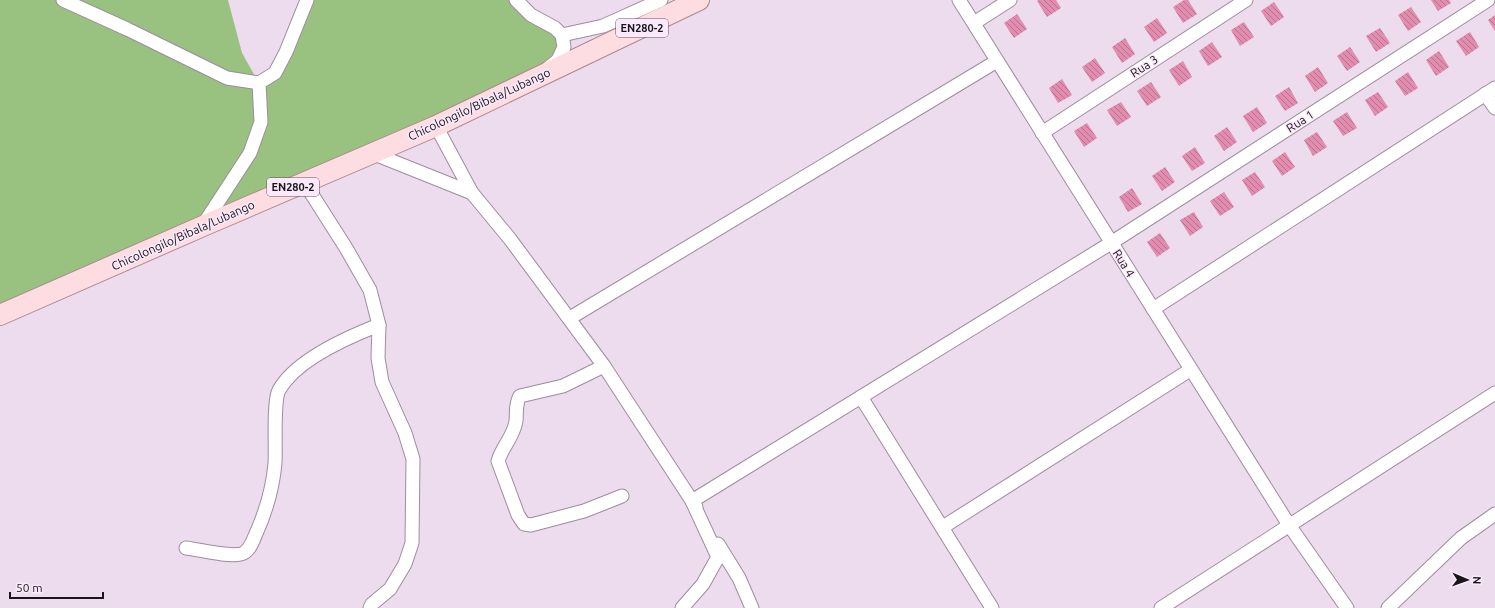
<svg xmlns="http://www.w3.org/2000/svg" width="1495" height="608" font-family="Ubuntu,sans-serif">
<defs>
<pattern id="building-back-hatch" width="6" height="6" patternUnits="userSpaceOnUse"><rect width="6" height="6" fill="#e28caf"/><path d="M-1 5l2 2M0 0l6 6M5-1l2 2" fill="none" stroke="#b6718e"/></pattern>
</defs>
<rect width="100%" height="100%" fill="#ecdced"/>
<path fill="#99c180" d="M0,0H228L242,53L259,83L275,73L307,0H516L562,35L558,60L0,315Z"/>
<g fill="url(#building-back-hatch)">
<path d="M1039,0H1056L1061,8L1047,17L1037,1Z"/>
<path d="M1184,0H1188L1197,14L1183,23L1173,7Z"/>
<path d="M1431,0H1449L1451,3L1438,11Z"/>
<path d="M1274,2L1284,17L1271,26L1261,11Z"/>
<path d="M1411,7L1421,22L1408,31L1398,15Z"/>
<path d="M1017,14L1027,29L1014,38L1004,23Z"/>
<path d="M1495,15V31L1488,20Z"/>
<path d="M1157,18L1167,33L1154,42L1144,27Z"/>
<path d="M1244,22L1254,37L1240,46L1231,30Z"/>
<path d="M1380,28L1390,43L1376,52L1366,36Z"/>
<path d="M1470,32L1479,47L1466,56L1456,41Z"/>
<path d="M1125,38L1135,54L1122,63L1112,47Z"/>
<path d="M1212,42L1222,57L1208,66L1199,51Z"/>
<path d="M1350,47L1360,62L1347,71L1337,56Z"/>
<path d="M1439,51L1449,67L1436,76L1426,60Z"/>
<path d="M1095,58L1105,73L1092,82L1082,67Z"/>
<path d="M1183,61L1192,77L1179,86L1169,70Z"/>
<path d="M1318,67L1328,83L1315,92L1305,76Z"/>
<path d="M1408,72L1418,88L1405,96L1395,81Z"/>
<path d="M1062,79L1072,95L1058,103L1049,88Z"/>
<path d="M1151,82L1161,97L1147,106L1137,91Z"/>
<path d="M1289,87L1298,103L1285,111L1275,96Z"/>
<path d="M1378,92L1388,107L1375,116L1365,100Z"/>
<path d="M1121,102L1131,117L1117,126L1107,110Z"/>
<path d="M1257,107L1267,123L1253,132L1243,116Z"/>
<path d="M1347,112L1357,128L1343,136L1333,121Z"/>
<path d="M1087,123L1097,138L1084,147L1074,131Z"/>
<path d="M1227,127L1237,142L1224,151L1214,136Z"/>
<path d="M1317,132L1327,147L1313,156L1304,140Z"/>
<path d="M1195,147L1205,163L1192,171L1182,156Z"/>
<path d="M1285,152L1295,167L1282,176L1272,161Z"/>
<path d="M1165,167L1175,182L1162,191L1152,176Z"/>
<path d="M1255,172L1265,187L1252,196L1242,180Z"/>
<path d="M1132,188L1142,204L1128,212L1119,197Z"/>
<path d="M1224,192L1234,207L1220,216L1210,201Z"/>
<path d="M1194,212L1203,227L1190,236L1180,220Z"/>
<path d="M1160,233L1170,248L1157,257L1147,242Z"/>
</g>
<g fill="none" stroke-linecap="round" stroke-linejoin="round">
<defs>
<g id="minor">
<path d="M63,0L127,29L227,78L259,83"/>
<path d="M516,0L531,15L555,28L562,35L564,47L558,60L548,68"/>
<path d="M959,0L1289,525L1347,608"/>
<path d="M974,23L1010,0"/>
<path d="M562,35L603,26L661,0"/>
<path d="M1485,94L1495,108"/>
<path d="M436,126L472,193L510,239L604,366L696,507"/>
<path d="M1042,133L1246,0"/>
<path d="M372,153L472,193"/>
<path d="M304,182L346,248L370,290L379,325L378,358L382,382L405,433L413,459L412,543L405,564L390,589L372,604L370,608"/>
<path d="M203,225L250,153L261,122L259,83L275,73L286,52L307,0"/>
<path d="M1153,309L1495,88"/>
<path d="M570,318L997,61"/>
<path d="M604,366L563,386L520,396C515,404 517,412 516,421C514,436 502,447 498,461L518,515L524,524L531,525L584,511L622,496"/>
<path d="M861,397L992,608"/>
<path d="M943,527L1190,370"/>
<path d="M718,544L739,578L752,608"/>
<path d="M186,548C201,550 227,557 241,554C249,552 252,543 255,536C265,514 273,487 275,463C276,448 273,401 279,390C296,360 348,337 379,325"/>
<path d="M682,608L703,584L718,557L692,501L1111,243L1488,0"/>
<path d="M1161,608L1495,393"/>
<path d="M1388,608L1461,538L1495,514"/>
</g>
<path id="primary" d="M0,315L203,226L436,126L699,0"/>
</defs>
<use href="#minor" stroke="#9d8d9d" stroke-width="15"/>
<use href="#primary" stroke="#ae8890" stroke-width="22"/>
<use href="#minor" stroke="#fff" stroke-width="13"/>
<use href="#primary" stroke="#fedde2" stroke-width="20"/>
</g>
<g text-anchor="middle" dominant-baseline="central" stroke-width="3" stroke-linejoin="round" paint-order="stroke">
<g fill="#fae9fa" stroke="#5d555e" stroke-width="1">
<rect x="616" y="19" width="52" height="18" rx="3"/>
<rect x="267" y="178" width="52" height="18" rx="3"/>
</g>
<g font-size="11" font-weight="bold" fill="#1a151b">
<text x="642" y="28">EN280-2</text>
<text x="293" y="187">EN280-2</text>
</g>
<g font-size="12" fill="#1a151b" stroke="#fae9fa">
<text transform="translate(1144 66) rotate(-33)">Rua 3</text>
<text transform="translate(479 104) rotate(-25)">Chicolongilo/Bibala/Lubango</text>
<text transform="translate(1300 121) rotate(-33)">Rua 1</text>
<text transform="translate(183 235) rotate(-24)">Chicolongilo/Bibala/Lubango</text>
<text transform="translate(1124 263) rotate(58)">Rua 4</text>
</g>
</g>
<g transform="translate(1467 580) rotate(92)" stroke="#fae9fa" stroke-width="3" paint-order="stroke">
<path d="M0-3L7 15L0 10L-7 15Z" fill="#1a151b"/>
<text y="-6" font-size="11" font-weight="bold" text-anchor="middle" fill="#1a151b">N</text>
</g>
<path d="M10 592v6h93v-6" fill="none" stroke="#1a151b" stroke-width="2"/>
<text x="16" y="592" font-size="12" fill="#1a151b" stroke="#fae9fa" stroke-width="3" paint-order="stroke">50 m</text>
</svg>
